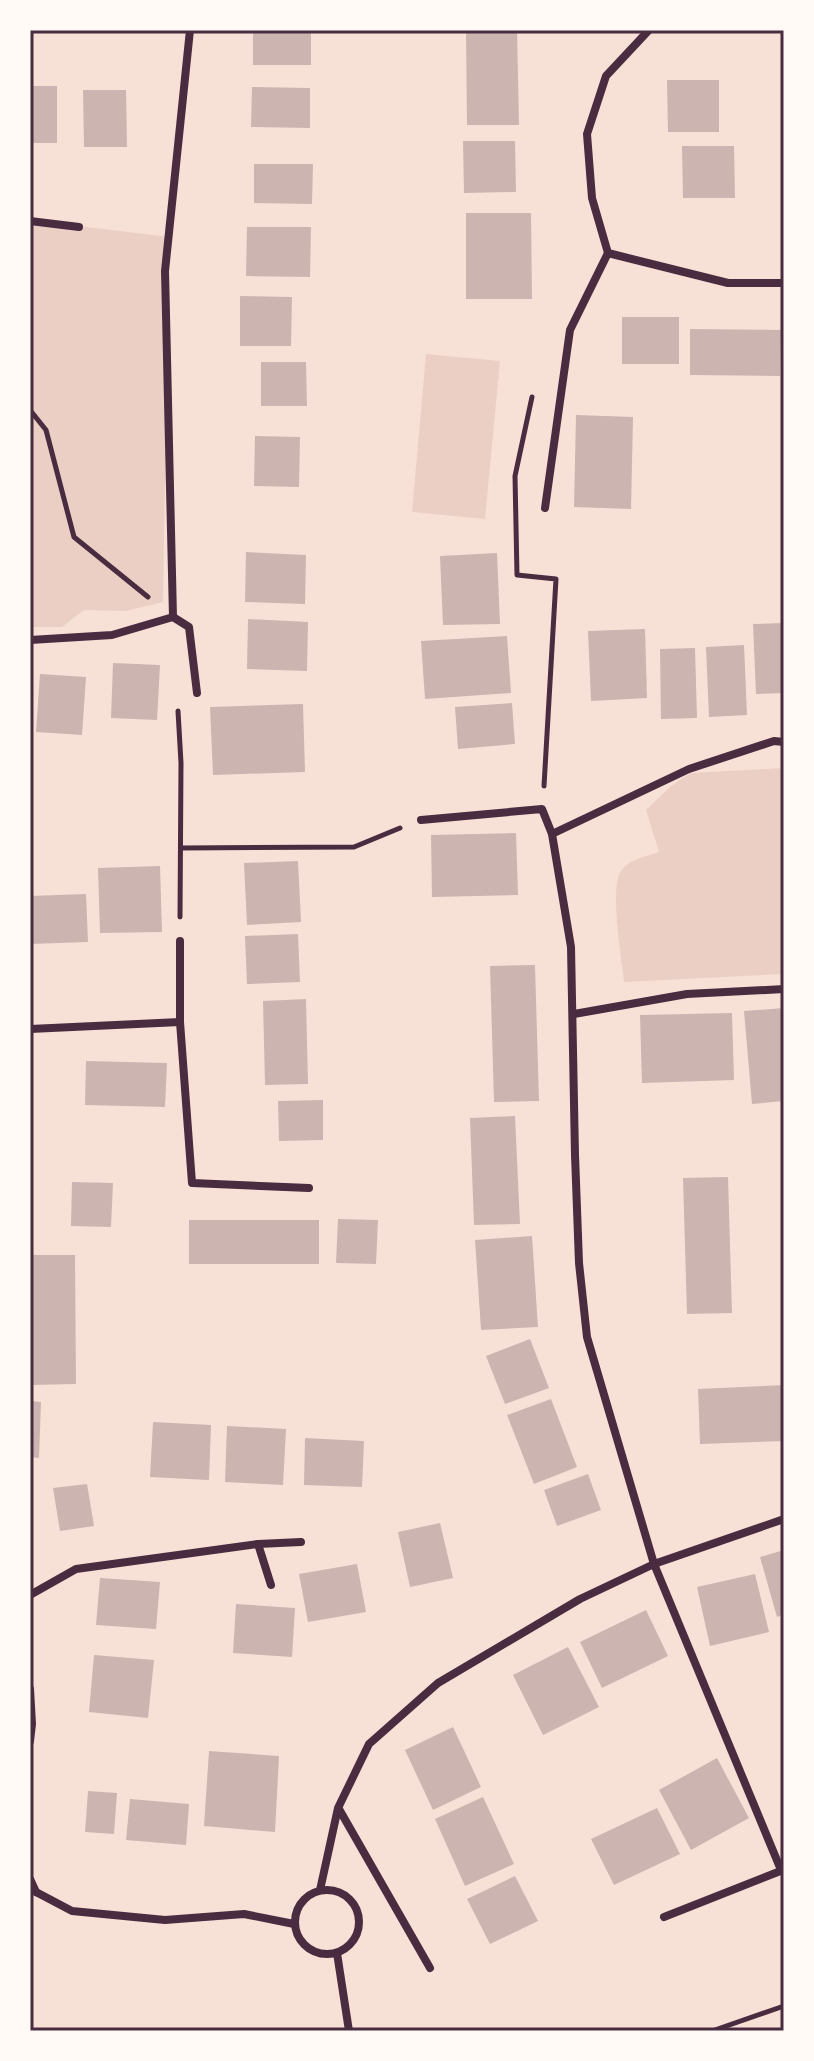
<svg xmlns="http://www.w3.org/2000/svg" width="814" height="2061" font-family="Signika,sans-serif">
<rect width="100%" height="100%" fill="#f7e1d7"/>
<g fill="#ebcfc5">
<path d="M30,220L169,237L163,602L126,611L84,610L62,627H30Z"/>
<path d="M426,354L500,361L485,519L412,512Z"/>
<path d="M784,768V974L624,982C622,959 609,888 621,871C629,859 645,857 659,852L646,810L671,786L691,773Z"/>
</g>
<g fill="#ccb4b1">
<rect x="253" y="30" width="58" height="35"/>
<path d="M466,30H517L519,125H467Z"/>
<path d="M667,80H719V132H668Z"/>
<rect x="30" y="86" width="27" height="57"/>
<path d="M252,87L310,88V128L251,127Z"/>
<path d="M83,90H126L127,147H84Z"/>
<path d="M463,141H515L516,192L464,193Z"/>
<path d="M682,146H734L735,198H683Z"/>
<path d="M254,164H313L312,204L254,203Z"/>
<path d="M466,213H531L532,299H466Z"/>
<path d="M247,227H311L310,277L246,276Z"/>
<path d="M240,296L292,297L291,346H240Z"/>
<rect x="622" y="317" width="57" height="47"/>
<path d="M690,329L781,330L780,376L690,375Z"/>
<path d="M261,362H306L307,406H261Z"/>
<path d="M576,415L633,417L631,509L574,507Z"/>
<path d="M255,436L300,437L299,487L254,486Z"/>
<path d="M246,552L306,555L305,604L245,602Z"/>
<path d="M497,553L500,624L443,625L440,556Z"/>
<path d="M248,619L308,622L307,671L247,669Z"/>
<path d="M784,623V693L756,694L753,624Z"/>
<path d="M645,629L647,698L591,701L588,631Z"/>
<path d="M507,636L511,693L425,699L421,641Z"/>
<path d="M744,645L747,715L709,717L706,647Z"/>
<path d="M695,648L697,718L661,719L660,649Z"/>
<path d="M113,663L160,665L157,720L111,718Z"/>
<path d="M40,674L86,677L82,735L36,732Z"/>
<path d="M512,703L515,744L458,749L455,707Z"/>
<path d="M303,704L305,772L213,775L210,707Z"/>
<path d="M516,833L518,895L432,897L431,835Z"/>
<path d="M298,861L301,922L247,925L244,863Z"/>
<path d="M160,866L162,932L100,933L98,868Z"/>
<path d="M86,894L88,942L30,944V896Z"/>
<path d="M298,934L300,982L247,984L245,936Z"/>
<path d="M535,965L539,1101L494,1102L490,966Z"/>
<path d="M306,999L308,1084L265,1085L263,1001Z"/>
<path d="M784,1008V1101L752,1104L744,1011Z"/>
<path d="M732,1013L734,1080L642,1083L640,1015Z"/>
<path d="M86,1061L167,1063L165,1107L85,1105Z"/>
<path d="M323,1100V1140L279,1141L278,1101Z"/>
<path d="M515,1116L520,1224L474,1225L470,1118Z"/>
<path d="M728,1177L732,1313L687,1314L683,1178Z"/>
<path d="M72,1182L113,1183L111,1227L71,1226Z"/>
<path d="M338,1219L378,1220L376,1264L336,1263Z"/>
<rect x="189" y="1220" width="130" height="44"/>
<path d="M532,1236L538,1327L481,1330L475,1240Z"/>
<path d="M30,1255H75L76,1384L30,1385Z"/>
<path d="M530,1339L549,1388L505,1404L486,1356Z"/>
<path d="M784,1385V1441L700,1444L698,1389Z"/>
<path d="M551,1399L577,1467L534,1484L507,1415Z"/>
<path d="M30,1401L41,1402L39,1458L30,1457Z"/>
<path d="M153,1422L211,1425L209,1480L150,1477Z"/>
<path d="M227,1426L286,1429L283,1485L225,1482Z"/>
<path d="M305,1438L364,1441L362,1487L304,1485Z"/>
<path d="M588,1474L601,1510L557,1526L544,1490Z"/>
<path d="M87,1484L94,1526L60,1531L53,1488Z"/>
<path d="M440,1523L453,1578L410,1587L398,1532Z"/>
<path d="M784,1550V1615L777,1617L760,1557Z"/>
<path d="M357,1564L366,1612L308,1622L299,1574Z"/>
<path d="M755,1574L769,1632L710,1646L697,1587Z"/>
<path d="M100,1578L160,1582L156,1629L96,1625Z"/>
<path d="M236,1604L295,1608L292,1657L233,1653Z"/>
<path d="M646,1610L668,1656L602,1688L580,1642Z"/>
<path d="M568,1647L599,1707L543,1735L513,1675Z"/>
<path d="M94,1655L154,1660L148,1718L89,1712Z"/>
<path d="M453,1727L481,1787L433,1810L405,1750Z"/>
<path d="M209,1751L279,1756L275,1832L204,1826Z"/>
<path d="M717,1758L749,1818L691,1850L659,1790Z"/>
<path d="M88,1791L117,1793L114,1834L85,1832Z"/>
<path d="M483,1797L514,1864L465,1886L435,1819Z"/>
<path d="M130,1799L189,1804L186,1845L126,1840Z"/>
<path d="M657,1808L680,1854L614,1885L591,1839Z"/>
<path d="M515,1876L538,1921L490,1944L467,1899Z"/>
</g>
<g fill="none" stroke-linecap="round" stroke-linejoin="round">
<g stroke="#4a2c40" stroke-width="5">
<path d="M532,397L515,476L517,575L556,579L544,786"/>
<path d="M30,410L46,430L74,537L148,597"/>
<path d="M178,711L181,763L180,917"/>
<path d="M181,848L354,847L400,828"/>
<path d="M712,2031L784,2006"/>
</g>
<g stroke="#4a2c40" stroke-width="8">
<path d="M649,30L606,76L587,134L592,198L608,253L728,283H784"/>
<path d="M30,221L79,227"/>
<path d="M545,508L570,330L608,253"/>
<path d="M173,617L189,627L197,693"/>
<path d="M30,640L112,635L173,617L165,271L190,30"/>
<path d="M421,820L542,809L552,834"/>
<path d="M180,941V1022L192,1183L309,1188"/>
<path d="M574,1014L687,994L784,989"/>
<path d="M30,1029L180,1022"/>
<path d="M258,1544L301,1542"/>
<path d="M30,1595L76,1569L258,1544L271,1585"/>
<path d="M30,1689L32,1724L30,1741"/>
<path d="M339,1809L430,1968"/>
<path d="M781,1870L654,1564L587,1337L579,1263L575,1155L571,947L552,834L689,769L774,741L784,742"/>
<path d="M30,1879L36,1892"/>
<circle cx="327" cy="1922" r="32"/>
<path d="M320,1890L338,1808L369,1744L438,1683L580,1599L654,1564L784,1519"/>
<path d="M36,1892L72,1911L165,1920L244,1914L294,1924"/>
<path d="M664,1917L783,1870"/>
<path d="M337,1953L349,2031"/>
</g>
</g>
<rect width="814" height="2061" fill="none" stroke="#fffaf5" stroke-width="64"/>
<rect x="32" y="32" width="750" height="1997" fill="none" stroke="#4a2c40" stroke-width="3"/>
</svg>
